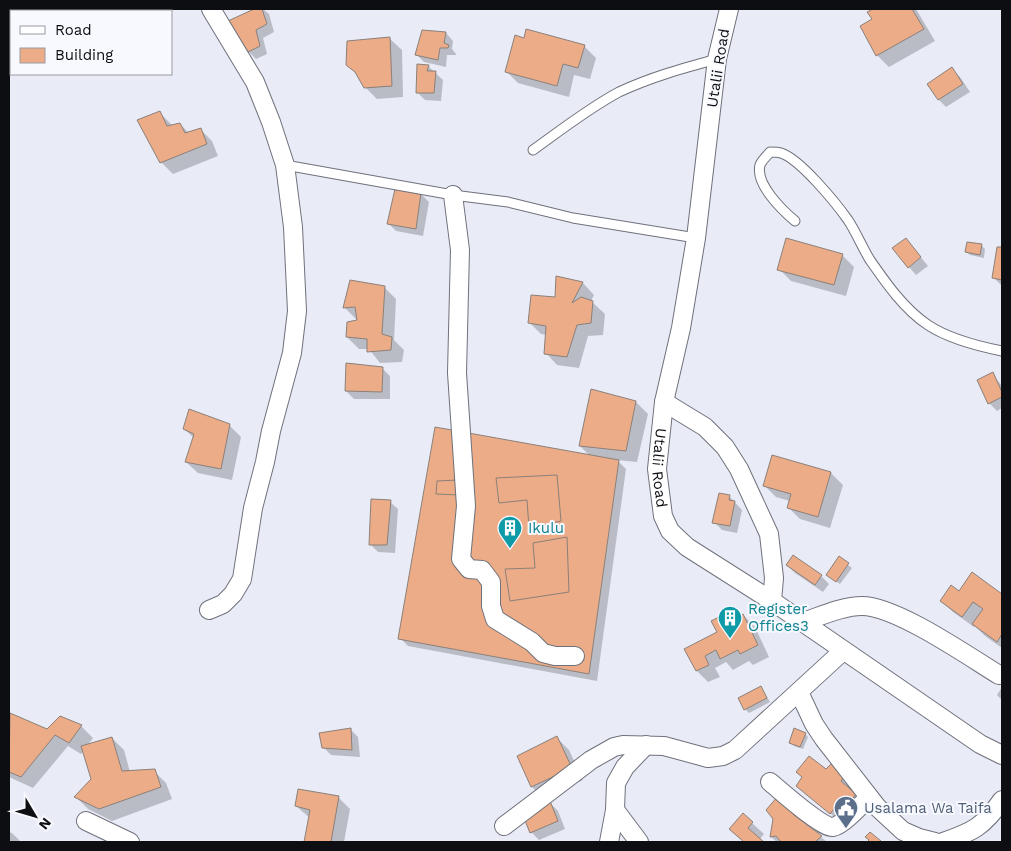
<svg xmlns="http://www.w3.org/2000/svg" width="1011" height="851" font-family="'Work Sans',sans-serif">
<rect width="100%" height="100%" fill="#e9ebf7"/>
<g fill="#0003">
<path d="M256,9H263L269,14L274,32L263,38L267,54L256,59L249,52L230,22Z"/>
<path d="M876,9H916L935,41L889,67L877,55L861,27L873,20L869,13Z"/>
<path d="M423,31L446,33L453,41L452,49L456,54V55H447L446,67L424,62L417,55Z"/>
<path d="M390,39L402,50L403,97L377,99L365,87L360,77L347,65Z"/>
<path d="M525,39L584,46L596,58L590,79L574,75L569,97L518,83L506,71Z"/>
<path d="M428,66L443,80L441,101L425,100L418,93Z"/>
<path d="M952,69L960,77L970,92L946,107L939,100Z"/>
<path d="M160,113L173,126L180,124L189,133L200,129L212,141L218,156L173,174L161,162Z"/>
<path d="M421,194L429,202L423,236L396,231L388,223Z"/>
<path d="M906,239L928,266L916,275L909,267Z"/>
<path d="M982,246L985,249L984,258L970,255L966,252Z"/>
<path d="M998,248L1002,249V286L994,278Z"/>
<path d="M842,255L854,267L846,296L791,281L779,269Z"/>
<path d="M558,277L583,283L594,295L591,301L605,314L603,335L588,336L579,368L557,365L546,353L547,335L541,334L529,322L556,299Z"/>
<path d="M384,287L396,299L394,340L404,350L402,362L380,363L369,349H359L347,337L358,321L344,307Z"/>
<path d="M382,368L390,376V399H354L346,391Z"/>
<path d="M992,374L1002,386V408L997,411L989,403Z"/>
<path d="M592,391L636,402L648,414L637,462L617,460L626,469L597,681L408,646L400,638L590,456L580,446Z"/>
<path d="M229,425L241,437L232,480L198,473L186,462L194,438L184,429Z"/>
<path d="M773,456L831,473L843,485L830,528L800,519L788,507L790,501L776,497L764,485Z"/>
<path d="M729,496L742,510L737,533L722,530L714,522Z"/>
<path d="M390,502L398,509L395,553L378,552L370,544Z"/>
<path d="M793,557L821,576L829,584L823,592L795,573L787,565Z"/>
<path d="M839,558L852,568L840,584L831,578Z"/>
<path d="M972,574L1002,595V648L985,636L975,626L974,627L953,612L941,601L959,593Z"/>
<path d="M731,613L737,619L743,615L755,627L769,657L753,665L749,661L733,670L726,662L715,668L720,677L708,682L697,671Z"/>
<path d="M761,687L770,702L749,713L745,709Z"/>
<path d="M1002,687V700L997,695Z"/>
<path d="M10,714L47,730L60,718L81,726L93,738L87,746L112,738L124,750L130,772L154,771L166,783L172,799L112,821L88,809L76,797L92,779L84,751L81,754L68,746L33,788L9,777V716Z"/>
<path d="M350,729L358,737L360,757L331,755L323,747Z"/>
<path d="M805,734L808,737L803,749L794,746L790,742Z"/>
<path d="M557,738L569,750L583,780L544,798L532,787L518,756Z"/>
<path d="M831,765L856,788L853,793L867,807L843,824L797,786L804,778L826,771Z"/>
<path d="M338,797L350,809L344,842H306L310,818L296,806Z"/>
<path d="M778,798L807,822L806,825L827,842H777L771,837Z"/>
<path d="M550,803L558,811L565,829L539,840L531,832Z"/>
<path d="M752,823L764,834L759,840L762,842H744L730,829Z"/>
<path d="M9,832L12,833L21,842H9Z"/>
</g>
<g fill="#ecac87" stroke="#8b807a">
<path d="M254,9H262L267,24L256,30L260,46L248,52L228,21Z"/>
<path d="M873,9H912L924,29L876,56L860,26L872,19L867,12Z"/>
<path d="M526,29L585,45L578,68L563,64L557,86L505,72L515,35L524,38Z"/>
<path d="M422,30L446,32L444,43L449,45L448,48H440L438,60L415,55Z"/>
<path d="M390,37L392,86L364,88L355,72L346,65L347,41Z"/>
<path d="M417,64L429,65L427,71H436L434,93H416Z"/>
<path d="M952,67L963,84L938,100L927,84Z"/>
<path d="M160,111L167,126L180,123L185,133L201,128L207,144L160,163L137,120Z"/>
<path d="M395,189L421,193L416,229L387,224Z"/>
<path d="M786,238L843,254L834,285L777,270Z"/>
<path d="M906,238L921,257L908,268L892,248Z"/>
<path d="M967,242L982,244L980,255L965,252Z"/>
<path d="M997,247H1002V280L992,278Z"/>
<path d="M556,276L583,282L572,303L581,297L593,301L591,323L577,325L567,357L544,354L546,326L528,323L531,295L555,297Z"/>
<path d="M350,280L385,286L382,334L392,337L391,350L367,352V339L346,337L347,322L357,320L355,307L343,308Z"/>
<path d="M346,363L383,367L382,392L345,391Z"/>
<path d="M993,372L1002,392V397L988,404L977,380Z"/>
<path d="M591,389L636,401L626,451L579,446Z"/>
<path d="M189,409L230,424L221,469L185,462L194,434L183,429Z"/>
<path d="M435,427L619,460L589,674L398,639Z"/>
<path d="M772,455L831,472L818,517L787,508L791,494L763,486Z"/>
<path d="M557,475L561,521L529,528L527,500L499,503L496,478Z"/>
<path d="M458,480L459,495L436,494L437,481Z"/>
<path d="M719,493L730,495L729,500L735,501L730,526L712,523Z"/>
<path d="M371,499L391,500L387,545H369Z"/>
<path d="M567,537L569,592L510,601L505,569L535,568L533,543Z"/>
<path d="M793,555L822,575L815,585L786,565Z"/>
<path d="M839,556L849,563L836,582L826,575Z"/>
<path d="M972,572L1002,594V634L997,642L972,624L983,609L973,602L962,617L940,601L951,585L959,591Z"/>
<path d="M731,611L735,618L743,614L758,645L740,654L738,650L720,659L716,650L705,656L709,665L696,671L684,649L717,632L711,621Z"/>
<path d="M761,686L767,698L744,710L738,698Z"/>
<path d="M10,713L47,729L60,716L82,725L69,743L55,735L21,777L9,772Z"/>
<path d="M351,728L352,750L322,748L319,733Z"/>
<path d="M794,728L806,733L800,747L789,743Z"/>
<path d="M557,736L572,768L531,787L517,756Z"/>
<path d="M112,737L122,771L155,769L161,787L99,809L74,797L91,779L81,746Z"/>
<path d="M809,756L826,769L831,764L845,776L841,781L856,794L844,810L837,805L830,814L796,786L802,777L796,772Z"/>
<path d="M298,789L339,796L331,842H304L310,810L295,806Z"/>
<path d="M778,796L796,809L794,815L822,836L815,842H781L776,836L770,837L773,819L766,810Z"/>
<path d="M550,801L558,821L530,833L522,813Z"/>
<path d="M743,813L753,822L748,828L764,842H744L729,829Z"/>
<path d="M870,832L881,841L880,842H867L869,840L865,837Z"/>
</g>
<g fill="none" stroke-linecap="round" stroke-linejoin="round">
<defs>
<g id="service">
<path d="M533,150C561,130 589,108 619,92C651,77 684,68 717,59"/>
<path d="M285,165L453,195L508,202L573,218L696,238"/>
<path d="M795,221C782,210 755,184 760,165C762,160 767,156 770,152C773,152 778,152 781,153C800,159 836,203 848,220C856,232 862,247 870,260C886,283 904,309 928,325C949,339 977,346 1002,351"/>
</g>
<g id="minor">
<path id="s1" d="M729,9L717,59L696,238L681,328L664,402L657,469L663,516L670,531L687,547L772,601L980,744L1002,755"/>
<path d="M453,195L460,250L457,373L466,506L461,559L469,569L482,570L491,582V606L495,619L532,642L543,653L555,656H575"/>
<path d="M664,402L705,427L725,447L739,469L769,534L774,578L772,601"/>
<path d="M209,610L223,604L233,594L242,579L253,508L265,462L271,431L292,353L297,311L293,227L285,165L271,122L255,82L211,9"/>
<path d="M803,622C821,616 843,606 862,606C896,606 968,656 999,675"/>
<path d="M799,692L814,724L824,739L877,807L903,831L919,838L935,842"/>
<path d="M770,782C780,790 823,829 833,827C843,825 861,805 869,797"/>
<path d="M615,810L639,842"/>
<path d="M86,821L130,842"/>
<path d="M504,826L591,760L614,747L623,745L664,746L708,758L723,756L735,750L843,651"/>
<path d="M609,842L615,810L616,783L625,767L646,745"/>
<path d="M943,842C973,832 984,826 1002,800"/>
</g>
</defs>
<use href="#service" stroke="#6f717b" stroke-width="11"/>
<use href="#minor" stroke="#6f717b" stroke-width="20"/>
<use href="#service" stroke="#fff" stroke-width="9"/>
<use href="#minor" stroke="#fff" stroke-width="18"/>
</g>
<defs>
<symbol id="building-pin" viewBox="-11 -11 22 30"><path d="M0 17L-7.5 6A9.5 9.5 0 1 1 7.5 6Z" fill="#0f9aa8" stroke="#f8f9fe"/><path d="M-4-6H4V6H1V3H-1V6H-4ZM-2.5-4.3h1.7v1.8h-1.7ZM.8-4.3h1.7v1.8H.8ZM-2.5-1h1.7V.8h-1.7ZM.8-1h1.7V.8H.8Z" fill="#fff"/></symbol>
<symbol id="civic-pin" viewBox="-11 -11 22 30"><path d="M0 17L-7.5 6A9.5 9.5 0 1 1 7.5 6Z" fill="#5c6f8a" stroke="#f8f9fe"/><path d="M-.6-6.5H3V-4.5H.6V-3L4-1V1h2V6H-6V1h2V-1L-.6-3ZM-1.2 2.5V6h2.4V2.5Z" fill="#fff"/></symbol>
</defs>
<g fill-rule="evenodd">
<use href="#building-pin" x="496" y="514" width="28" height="38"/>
<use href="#building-pin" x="716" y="604" width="28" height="38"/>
<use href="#civic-pin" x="832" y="794" width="28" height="38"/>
</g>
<g text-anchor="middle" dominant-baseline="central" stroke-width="4" stroke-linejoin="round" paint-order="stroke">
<g font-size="15" fill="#0d0e12" stroke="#f8f9fe">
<text transform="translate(718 68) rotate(-81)">Utalii Road</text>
<text stroke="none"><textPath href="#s1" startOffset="465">Utalii Road</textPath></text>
</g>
<g font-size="15" fill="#0d838f" stroke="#f8f9fe" text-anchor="start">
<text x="528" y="528">Ikulu</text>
<text x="748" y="609">Register<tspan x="748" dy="17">Offices3</tspan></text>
</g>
<g font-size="15" fill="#4e5e75" stroke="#f8f9fe" text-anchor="start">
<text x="864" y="808">Usalama Wa Taifa</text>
</g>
</g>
<rect width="1011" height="851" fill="none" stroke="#0d0e12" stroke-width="20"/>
<rect x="10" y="10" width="162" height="65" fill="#f8f9fe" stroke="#9a9ba0"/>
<rect x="20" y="26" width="25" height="8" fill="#ffffff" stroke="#9a9ba0"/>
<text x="55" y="35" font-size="15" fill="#0d0e12">Road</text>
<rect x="20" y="48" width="25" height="15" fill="#ecac87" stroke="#9a9ba0"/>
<text x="55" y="60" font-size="15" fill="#0d0e12">Building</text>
<g transform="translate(35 816) rotate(128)" stroke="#f8f9fe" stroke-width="4" paint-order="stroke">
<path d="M0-4L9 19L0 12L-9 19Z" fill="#0d0e12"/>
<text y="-8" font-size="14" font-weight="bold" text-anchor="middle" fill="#0d0e12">N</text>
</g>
</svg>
